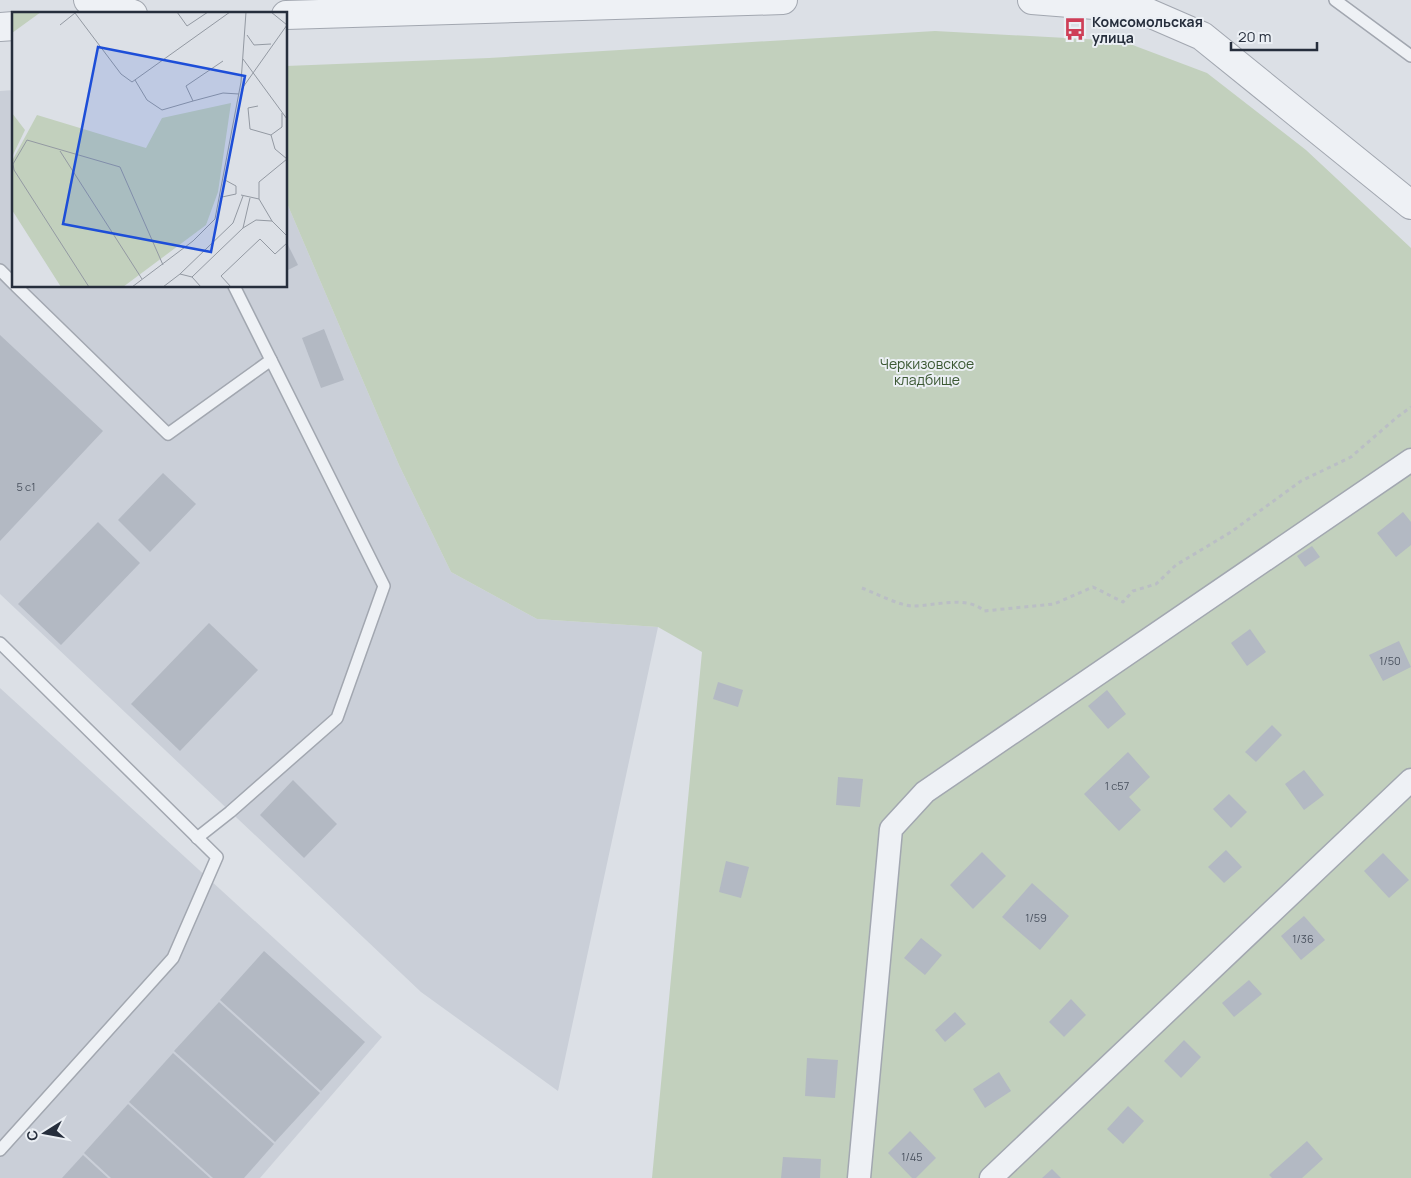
<svg xmlns="http://www.w3.org/2000/svg" width="1411" height="1178" font-family="Manrope,sans-serif">
<rect width="100%" height="100%" fill="#dce0e6"/>
<g fill="#cacfd8">
<path d="M14,90V286H286V201L399,465L451,572L537,619L658,627L558,1091L421,992L0,594V91Z"/>
<path d="M0,688L382,1037L260,1178H0Z"/>
</g>
<path fill="#c2d0bd" d="M935,31L1122,41L1207,73L1306,150L1411,248V1178H652L702,652L658,627L537,619L451,572L399,465L286,201V66L489,58Z"/>
<g fill="#b3b9c3">
<path d="M286,241L298,265L286,271Z"/>
<path d="M324,329L344,380L321,388L302,338Z"/>
<path d="M0,335L103,431L0,541Z"/>
<path d="M163,473L196,504L150,552L118,520Z"/>
<path d="M1403,512L1411,522V545L1396,557L1377,533Z"/>
<path d="M98,522L140,563L61,645L18,604Z"/>
<path d="M1312,546L1320,557L1305,567L1297,556Z"/>
<path d="M209,623L258,670L180,751L131,704Z"/>
<path d="M1250,629L1266,652L1247,666L1231,643Z"/>
<path d="M1399,641L1411,667L1383,681L1369,655Z"/>
<path d="M718,682L743,690L738,707L713,699Z"/>
<path d="M1107,690L1126,714L1108,729L1088,706Z"/>
<path d="M1272,725L1282,735L1256,762L1245,752Z"/>
<path d="M1128,752L1150,777L1129,797L1141,810L1119,831L1084,794Z"/>
<path d="M1304,770L1324,795L1304,810L1285,784Z"/>
<path d="M838,777L863,779L860,807L836,805Z"/>
<path d="M293,780L337,824L304,858L260,815Z"/>
<path d="M1229,794L1247,812L1231,828L1213,809Z"/>
<path d="M1226,850L1242,867L1224,883L1208,867Z"/>
<path d="M982,852L1006,876L973,909L950,885Z"/>
<path d="M1383,853L1409,880L1389,898L1364,871Z"/>
<path d="M726,861L749,867L741,898L719,892Z"/>
<path d="M1032,883L1069,916L1040,950L1002,917Z"/>
<path d="M1304,916L1325,940L1301,960L1281,936Z"/>
<path d="M921,938L942,955L925,975L904,958Z"/>
<path d="M264,951L365,1042L321,1091L220,1000Z"/>
<path d="M1249,980L1262,994L1234,1017L1222,1003Z"/>
<path d="M1071,999L1086,1015L1064,1037L1049,1022Z"/>
<path d="M219,1002L320,1093L275,1142L174,1051Z"/>
<path d="M955,1012L966,1024L945,1042L935,1030Z"/>
<path d="M1184,1040L1201,1057L1181,1078L1164,1061Z"/>
<path d="M173,1053L274,1144L244,1178H213L129,1102Z"/>
<path d="M807,1058L838,1060L835,1098L805,1096Z"/>
<path d="M999,1072L1011,1091L985,1108L973,1089Z"/>
<path d="M128,1104L210,1178H111L84,1153Z"/>
<path d="M1128,1106L1144,1121L1123,1144L1107,1129Z"/>
<path d="M910,1131L936,1158L916,1178H912L888,1153Z"/>
<path d="M1307,1141L1323,1159L1302,1178H1272L1269,1175Z"/>
<path d="M83,1155L108,1178H62Z"/>
<path d="M783,1157L821,1159L820,1178H781Z"/>
<path d="M1052,1169L1061,1178H1042Z"/>
</g>
<g fill="none" stroke-linecap="round" stroke-linejoin="round">
<defs>
<g id="service">
<path d="M1335,0L1411,56"/>
<path d="M0,270L14,284"/>
<path d="M16,286L168,434L271,360L384,586L337,718L230,812L197,838"/>
<path d="M234,286L271,360"/>
<path d="M0,643L217,857L173,958L0,1150"/>
</g>
<g id="minor">
<path d="M859,1178L891,829L925,792L1411,460"/>
<path d="M991,1178L1411,780"/>
</g>
<g id="tertiary">
<path d="M88,0L133,14"/>
<path d="M1032,0L1095,5L1149,13L1202,36L1411,205"/>
<path d="M286,15L783,0"/>
<path d="M0,27L14,26"/>
</g>
</defs>
<use href="#service" stroke="#a2a7b0" stroke-width="14"/>
<use href="#minor" stroke="#a2a7b0" stroke-width="25"/>
<use href="#tertiary" stroke="#a2a7b0" stroke-width="30"/>
<path stroke="#babec5" stroke-width="3" stroke-dasharray="4 4" stroke-linecap="butt" d="M862,588C875,593 900,606 913,606C934,606 967,595 984,611L1054,604L1093,587L1123,602L1133,591L1156,584L1176,565L1231,532L1301,481L1351,457L1396,418L1411,407"/>
<use href="#service" stroke="#eef1f5" stroke-width="11"/>
<use href="#minor" stroke="#eef1f5" stroke-width="22"/>
<use href="#tertiary" stroke="#eef1f5" stroke-width="28"/>
</g>
<defs>
<symbol id="bus-bare" viewBox="-9 -9 18 18"><path d="M-5-6H5V4H4V6H2V4H-2V6H-4V4H-5ZM-3.5-4V0h7V-4ZM-3.5 1.2v1.5H-2V1.2ZM2 1.2v1.5H3.5V1.2Z" fill="#ce3e57" stroke="#ebeff4" stroke-width="2.5" paint-order="stroke"/></symbol>
</defs>
<g fill-rule="evenodd">
<use href="#bus-bare" x="1059" y="13" width="32" height="32"/>
</g>
<g text-anchor="middle" dominant-baseline="central" stroke-width="4" stroke-linejoin="round" paint-order="stroke">
<g font-size="11" fill="#49515e">
<text x="26" y="486">5 с1</text>
<text x="1390" y="660">1/50</text>
<text x="1117" y="785">1 с57</text>
<text x="1036" y="917">1/59</text>
<text x="1303" y="938">1/36</text>
<text x="912" y="1156">1/45</text>
</g>
<g font-size="14" font-weight="bold" fill="#262e3c" stroke="#ebeff4" text-anchor="start">
<text x="1092" y="21">Комсомольская<tspan x="1092" dy="16">улица</tspan></text>
</g>
<g font-size="14" fill="#3b5833" stroke="#ebeff4">
<text x="927" y="363">Черкизовское<tspan x="927" dy="16">кладбище</tspan></text>
</g>
</g>
<g transform="translate(12 12)">
<rect width="275" height="275" fill="#dce0e6"/>
<path d="M0,0H29L0,21ZM219,91L206,180L194,213L111,275H49L0,198V149L25,103L134,136L150,106ZM0,101L13,118L0,145Z" fill="#c2d0bd"/>
<path fill="none" stroke="#9399a2" stroke-width="1" d="M165,0L175,14L196,0M259,0L275,13M48,13L63,1L109,62L120,70L218,0M235,23L242,33L259,32M231,47L275,107M123,68L135,88L150,98L181,89L174,74L211,49M229,78L275,13M181,89L211,81L227,82M246,94L236,96L238,117L259,123L263,137L275,147M259,123L270,115V101M48,139L130,267M229,183L247,187M210,185L224,182V174L213,168M260,209L247,187V170L275,147M231,216L238,186M168,262L221,211L231,184M77,275L2,158L1,152L15,128L108,155L151,253M120,275L181,229L203,207L229,70L234,0M151,275L168,262L180,265M189,275L180,265L231,216L244,208L260,209L275,224M219,275L209,264L248,227L263,242L275,231"/>
<path fill="#1d4ed8" fill-opacity="0.15" stroke="#1d4ed8" stroke-width="2.5" d="M86,35L233,64L199,240L51,212Z"/>
<rect width="275" height="275" fill="none" stroke="#262e3c" stroke-width="2.5"/>
</g>
<g transform="translate(45 1133) rotate(259)" stroke="#ebeff4" stroke-width="4" paint-order="stroke">
<path d="M0-4L9 19L0 12L-9 19Z" fill="#262e3c"/>
<text y="-8" font-size="14" font-weight="bold" text-anchor="middle" fill="#262e3c">С</text>
</g>
<path d="M1231 42v8h86v-8" fill="none" stroke="#262e3c" stroke-width="2.5"/>
<text x="1238" y="42" font-size="15" fill="#262e3c" stroke="#ebeff4" stroke-width="4" paint-order="stroke">20 m</text>
</svg>
